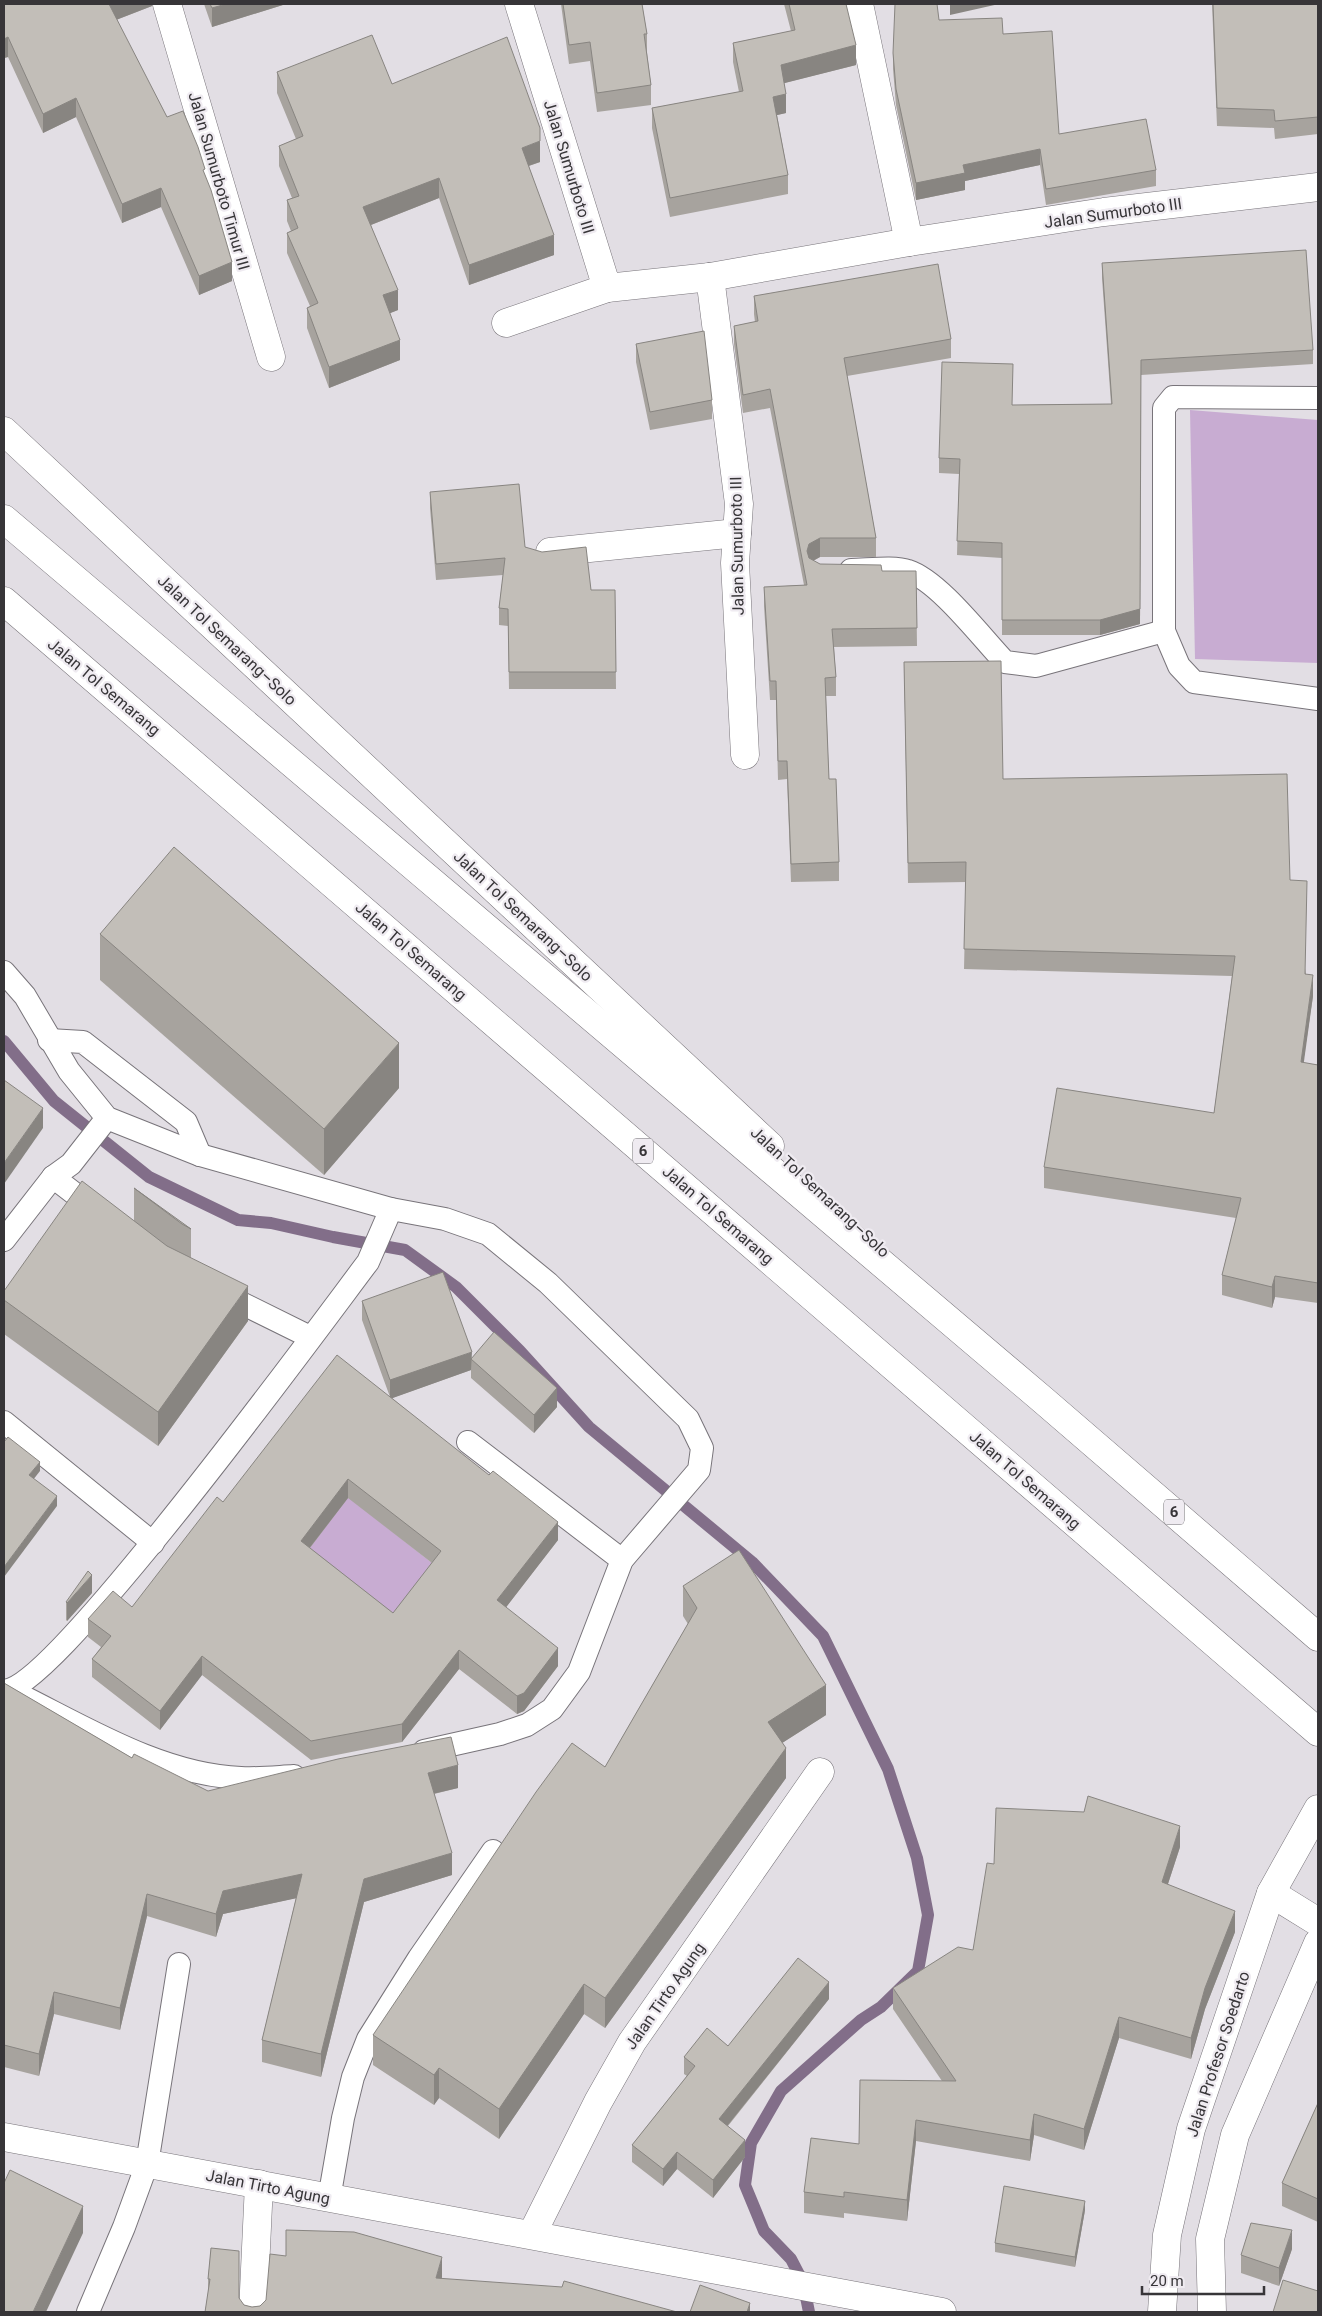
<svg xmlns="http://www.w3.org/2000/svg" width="1322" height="2316" font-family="Roboto,sans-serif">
<rect width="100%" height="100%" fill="#e2dee4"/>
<g fill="#c8acd2">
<path d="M1190,410L1318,420V663L1195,659Z"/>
<path d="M348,1497L441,1570L393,1631L301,1559Z"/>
</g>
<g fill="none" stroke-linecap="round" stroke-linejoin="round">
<path stroke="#826e89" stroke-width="12" d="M4,1041L54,1101L149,1177L238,1220L271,1223L333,1237L405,1250L456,1287L520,1351L589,1427L752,1562L823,1636L888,1769L917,1858L928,1915L918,1971L881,2007L861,2020L781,2091L751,2143L745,2185L764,2231L791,2259L803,2282L809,2312"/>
<defs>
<g id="lane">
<path d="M1318,398L1173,397L1164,408V631L1179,666L1194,682L1318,699"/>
<path d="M851,570C866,570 895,566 908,571C939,581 981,637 1005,662L1036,666L1164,631"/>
<path d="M4,972L25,996L69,1071L107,1118L200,1155L391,1209L445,1219L488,1234L548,1283L688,1419L702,1448L699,1470L622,1560L579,1672L552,1709L527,1725L500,1734L424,1751"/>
<path d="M49,1040L83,1042L186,1122L200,1155"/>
<path d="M53,1177L97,1211"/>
<path d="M4,1240L53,1177L71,1164L107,1118"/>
<path d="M219,1292L310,1337"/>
<path d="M4,1422L153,1543"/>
<path d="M468,1442L622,1560"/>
<path d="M4,1691C57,1686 321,1324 368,1262L391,1209"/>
<path d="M20,1695C88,1729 163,1775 241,1778C258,1779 276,1777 294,1776"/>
<path d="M329,2199L343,2118L353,2077L368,2039L419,1958L493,1851"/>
<path d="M88,2312L124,2227L147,2164L179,1964"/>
</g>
<g id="street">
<path d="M167,4L271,357"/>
<path d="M519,4L607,288L710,277L909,242L1104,212L1318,187"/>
<path d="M859,4L909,242"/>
<path d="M710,277L739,504L735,563L745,755"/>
<path d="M506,323L607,288"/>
<path d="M550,552L737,533"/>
<path d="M532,2234L598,2102L632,2042L820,1772"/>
<path d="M253,2312L259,2184"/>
</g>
<g id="secondary">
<path d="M4,2137L942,2312"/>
<path d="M1162,2312L1167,2235L1191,2129L1271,1893L1318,1809"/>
<path d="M1212,2312L1210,2239L1235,2135L1318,1943"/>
</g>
<g id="highway">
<path d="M4,431L770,1146"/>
<path d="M4,519L1043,1400L1318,1637"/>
<path d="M4,601L1318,1732"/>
<path d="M1271,1893L1318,1922"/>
</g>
</defs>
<use href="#lane" stroke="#78747a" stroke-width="24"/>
<use href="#street" stroke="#78747a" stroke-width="29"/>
<use href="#secondary" stroke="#78747a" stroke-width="29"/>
<use href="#highway" stroke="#78747a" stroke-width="29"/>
<use href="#lane" stroke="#fff" stroke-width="22"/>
<use href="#street" stroke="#fff" stroke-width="28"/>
<use href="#secondary" stroke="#fff" stroke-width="28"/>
<use href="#highway" stroke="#fff" stroke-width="28"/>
</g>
<g fill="#a7a39e" fill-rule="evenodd">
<path d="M4,4L152,6L116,20L167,117L205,175L232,281L199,295L161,207L122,223L76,117L43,133L8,57L4,58Z"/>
<path d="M204,4H286L212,27Z"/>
<path d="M561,4H642L647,34V53L651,85V105L597,112L590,61L569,64Z"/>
<path d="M784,4H846L856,65L784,83L786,113L777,115L788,175V194L670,217L652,128V108L739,92L733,62V43L791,31Z"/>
<path d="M1212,4H1318V134L1275,139L1274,128L1217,126Z"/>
<path d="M939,20L1003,34L1059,134L1156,170V186L1046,205L1040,165L965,181V190L916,200L896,105L893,69V53Z"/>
<path d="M277,72L392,84L540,162L529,166L554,255L469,285L439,198L371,225L398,310L390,313L400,360L329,388L307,328V308L310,306L287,253V233L291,231L287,221V200L292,198L279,166V146L296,139L277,93Z"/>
<path d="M1102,263L1313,350V364L1141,375L1140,624L1100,635H1002V558L957,555L959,474L939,473V458L1013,405L1111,404L1102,278Z"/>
<path d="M754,296L951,339V358L847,376L876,538V557H820L813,561L820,564L882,571H916L917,646L834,647L836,677V696H826L829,779L839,862V881L791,882L787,779L778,780L776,700H770L764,606V587L804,585L770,408L743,413L734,344V326L755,322L754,314Z"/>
<path d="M636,344L712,400V419L650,430L636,362Z"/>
<path d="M430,492L525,547L591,590H615L616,689H509L508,626L499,625V608L503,575L436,580L430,508Z"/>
<path d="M904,662L1003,779L1290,880L1306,974L1313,996L1303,1063L1318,1065V1303L1275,1297L1272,1308L1222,1295V1275L1236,1218L1044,1188V1167L1214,1113L1232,976L964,969L966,882L908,883Z"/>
<path d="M100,934L399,1088L324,1175L100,980Z"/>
<path d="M134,1188L191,1229V1258L248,1321L158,1446L4,1334V1291L134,1221Z"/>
<path d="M362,1301L472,1358L557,1407L534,1433L471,1378V1370L392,1398L558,1540L506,1607L558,1666L524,1711L517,1714L459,1669L402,1742L311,1760L202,1675L160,1730L92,1677V1659L101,1647L88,1637V1619L132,1607L223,1502L390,1397L362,1320ZM348,1498L432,1563L393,1613L310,1548Z"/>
<path d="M683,1586L826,1715L782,1743L786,1778L605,2028L584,2014L499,2139L439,2098L434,2105L373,2065V2035L605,1767L688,1624L683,1616Z"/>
<path d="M92,1593L67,1621L66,1620V1602Z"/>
<path d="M4,1683L132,1758L208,1791L458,1788L434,1794L452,1875L364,1902L321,2077L262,2062V2040L296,1898L223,1914L216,1937L147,1916L120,2030L54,2014L39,2076L4,2067Z"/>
<path d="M1180,1847L1168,1884L1235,1932L1205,2009L1191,2059L1119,2038L1084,2150L1034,2135L1030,2161L916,2141L907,2221L844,2213V2218L804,2213V2192L859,2144L942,2081L893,2009V1988L973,1950Z"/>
<path d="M829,1999L728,2126L745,2157L713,2198L677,2169L663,2186L632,2162V2145L687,2076L684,2074V2057L728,2046Z"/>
<path d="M1318,2103V2222L1282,2206V2183Z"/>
<path d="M1085,2210L1075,2267L995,2252V2243Z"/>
<path d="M211,2248L239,2299L244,2305L252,2307L442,2277L441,2279L677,2312H205L208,2293V2279Z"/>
<path d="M1292,2249L1279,2286L1241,2273V2255Z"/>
</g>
<g fill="#888581">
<path d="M108,4H153L152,6L108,23Z"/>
<path d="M226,4H286L212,27V8Z"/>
<path d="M950,4H999L950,15Z"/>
<path d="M8,37V57L4,58V39Z"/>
<path d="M856,45V65L781,84V65Z"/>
<path d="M786,94V113L773,116V97Z"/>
<path d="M76,98V117L43,133V114Z"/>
<path d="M540,141V162L522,168V148Z"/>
<path d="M1040,149V165L965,181V190L916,200V183L963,165Z"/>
<path d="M439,178V198L363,228V207Z"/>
<path d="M161,188V207L122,223V204Z"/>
<path d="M554,235V255L469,285V265Z"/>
<path d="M232,262V281L199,295V276Z"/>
<path d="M398,290V310L383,316V295Z"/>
<path d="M400,340V360L329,388V367Z"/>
<path d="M1141,360L1140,624L1100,635V620Z"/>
<path d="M820,538V557L809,563L807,551L809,544Z"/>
<path d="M1313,975V996L1301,1083V1062Z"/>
<path d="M399,1043V1088L324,1175V1129Z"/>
<path d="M43,1108V1128L4,1184V1163Z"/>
<path d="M1275,1276V1297L1272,1308V1287Z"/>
<path d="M248,1286V1321L158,1446V1412Z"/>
<path d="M472,1352L471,1370L390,1399V1380Z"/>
<path d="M557,1388V1407L534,1433V1415Z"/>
<path d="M40,1462V1471L29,1485V1475Z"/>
<path d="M348,1479V1498L301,1559V1541Z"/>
<path d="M57,1496V1506L4,1577V1567Z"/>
<path d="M558,1522V1540L497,1619V1600Z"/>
<path d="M92,1575V1593L67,1621V1603Z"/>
<path d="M558,1648V1666L524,1711L517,1714V1696Z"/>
<path d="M459,1650V1669L402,1742V1724Z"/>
<path d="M202,1656V1675L160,1730V1711Z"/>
<path d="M826,1685V1715L768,1752V1722Z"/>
<path d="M786,1748V1778L605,2028V1998Z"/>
<path d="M458,1765V1788L428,1795V1773Z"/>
<path d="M1180,1826V1847L1162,1902V1882Z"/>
<path d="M452,1853V1875L364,1902L321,2077V2054L364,1879Z"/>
<path d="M302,1874V1897L223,1914L216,1937V1914L223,1891Z"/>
<path d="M147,1894V1916L120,2030V2008Z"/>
<path d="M1235,1911V1932L1205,2009L1191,2059V2038L1205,1988Z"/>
<path d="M829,1982V1999L719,2136V2119Z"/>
<path d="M584,1984V2014L499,2139V2109Z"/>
<path d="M54,1992V2014L39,2076V2054Z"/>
<path d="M1119,2017V2038L1084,2150V2129Z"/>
<path d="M439,2068V2098L434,2105V2075Z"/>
<path d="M1034,2114V2135L1030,2161V2140Z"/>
<path d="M916,2120V2141L907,2221V2200Z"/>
<path d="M745,2140V2157L713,2198V2180Z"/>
<path d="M677,2152V2169L663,2186V2169Z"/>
<path d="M1085,2201V2210L1075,2267V2257Z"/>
<path d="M83,2206V2233L46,2312H33Z"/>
<path d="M1292,2230V2249L1279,2286V2268Z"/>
<path d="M442,2257V2277L436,2299V2278Z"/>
<path d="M750,2303V2312H747Z"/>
</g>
<g fill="#c2beb8" stroke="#888581" fill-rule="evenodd">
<path d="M4,4H109L167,117L183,111L198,147L205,169L203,170L211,190L232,262L199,276L161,188L122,204L76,98L43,114L8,37L4,39Z"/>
<path d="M210,4H226L212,8Z"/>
<path d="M563,4H642L647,34H644L651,85L597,93L590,42L569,45Z"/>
<path d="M789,4H846L856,45L781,65L786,94L773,97L788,175L670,198L652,108L743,91L733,43L795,30Z"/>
<path d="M895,4H937L939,20L1002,18L1003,34L1052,31L1059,134L1146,119L1156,170L1046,189L1040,149L963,165L965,173L916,183L896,89L893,53Z"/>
<path d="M1213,4H1318V117L1275,121L1274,110L1217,108Z"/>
<path d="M372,35L392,84L507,37L540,128V141L522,148L554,235L469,265L439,178L363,207L398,290L383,295L400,340L329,367L307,308L318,303L287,233L298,228L287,200L299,196L279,146L303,136L277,72Z"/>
<path d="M1306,250L1313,350L1141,360L1140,609L1100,620H1002V543L957,541L960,459L939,458L942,362L1013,364L1012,405L1112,404L1102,263Z"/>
<path d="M938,264L951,339L844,358L876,538H820L809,544L807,551L809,558L820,564L881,565L882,571H916L917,628L832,629L836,677L825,678L829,779H836L839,862L791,864L787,761H778L776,681H770L764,587L807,585L770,389L743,395L734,326L758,321L754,296Z"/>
<path d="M704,331L712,400L650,412L636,344Z"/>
<path d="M519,484L525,547L542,552L586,547L591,590H615L616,672H509L508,609L499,608L505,558L436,564L430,492Z"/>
<path d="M1001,661L1003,779L1287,774L1290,880L1307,881L1305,974L1313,975L1301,1062L1318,1065V1283L1275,1276L1272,1287L1222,1275L1241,1198L1044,1167L1057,1088L1214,1113L1235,956L964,949L966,862L908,863L904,662Z"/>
<path d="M174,847L399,1043L324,1129L100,934Z"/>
<path d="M4,1080L43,1108L4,1163Z"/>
<path d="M82,1181L167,1246L248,1286L158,1412L4,1300V1291Z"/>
<path d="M134,1188L191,1229L182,1224Z"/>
<path d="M443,1272L472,1352L390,1380L362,1301Z"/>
<path d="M494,1332L557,1388L534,1415L471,1359Z"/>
<path d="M337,1355L489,1475L493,1471L558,1522L497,1600L558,1648L524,1693L517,1696L459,1650L402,1724L311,1741L202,1656L160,1711L92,1659L111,1636L88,1619L113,1591L132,1607L217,1497L223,1502ZM348,1479L441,1551L393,1613L301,1541Z"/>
<path d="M8,1437L40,1462L29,1475L57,1496L4,1567V1442Z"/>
<path d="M739,1550L826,1685L768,1722L786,1748L605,1998L584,1984L499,2109L439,2068L434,2075L373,2035L536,1792L572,1743L605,1767L697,1608L683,1586Z"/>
<path d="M88,1571L92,1575L67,1603L66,1602Z"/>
<path d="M4,1683L132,1758L134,1754L208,1791L338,1759L451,1737L458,1765L428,1773L452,1853L364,1879L321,2054L262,2040L302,1874L223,1891L216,1914L147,1894L120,2008L54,1992L39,2054L4,2045Z"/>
<path d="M1088,1796L1180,1826L1162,1882L1235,1911L1205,1988L1191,2038L1119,2017L1084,2129L1034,2114L1030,2140L916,2120L907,2200L844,2192V2197L804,2192L811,2138L859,2144L860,2080L956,2081L893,1988L958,1947L973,1950L987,1863L994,1864L996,1808L1084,1812Z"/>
<path d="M798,1958L829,1982L719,2119L745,2140L713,2180L677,2152L663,2169L632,2145L695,2066L684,2057L707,2028L728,2046Z"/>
<path d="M1318,2103V2199L1282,2183Z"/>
<path d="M10,2170L83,2206L33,2312H7L4,2311V2183Z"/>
<path d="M1004,2186L1085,2201L1075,2257L995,2243Z"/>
<path d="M1251,2223L1292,2230L1279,2268L1241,2255Z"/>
<path d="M286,2230L354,2232L442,2257L436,2278L562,2287L564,2281L677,2312H205L210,2279H208L211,2248L239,2251V2298L244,2305L252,2307L260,2306L266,2300L270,2254L286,2256Z"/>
<path d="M1283,2280L1318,2291V2312H1273Z"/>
<path d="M700,2285L750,2303L747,2312H690Z"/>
</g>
<g text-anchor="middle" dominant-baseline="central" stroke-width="4.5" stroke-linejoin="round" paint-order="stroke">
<g fill="#efebf1" stroke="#6e6c70" stroke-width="1">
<rect x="633" y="1138.5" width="20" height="25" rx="4"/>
<rect x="1164" y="1499.5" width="20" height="25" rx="4"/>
</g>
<g font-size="15" font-weight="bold" fill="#373538">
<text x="643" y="1151">6</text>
<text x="1174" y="1512">6</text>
</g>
<g font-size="16" fill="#373538" stroke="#efebf1">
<text transform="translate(569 167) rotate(73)">Jalan Sumurboto III</text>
<text transform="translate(219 181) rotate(74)">Jalan Sumurboto Timur III</text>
<text transform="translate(1113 213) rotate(-8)">Jalan Sumurboto III</text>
<text transform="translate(737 546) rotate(-91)">Jalan Sumurboto III</text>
<text transform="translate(227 640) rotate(43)">Jalan Tol Semarang–Solo</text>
<text transform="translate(104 687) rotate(40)">Jalan Tol Semarang</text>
<text transform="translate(523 916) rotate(43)">Jalan Tol Semarang–Solo</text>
<text transform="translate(411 951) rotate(41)">Jalan Tol Semarang</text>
<text transform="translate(820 1192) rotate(43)">Jalan Tol Semarang–Solo</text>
<text transform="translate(718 1215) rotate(41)">Jalan Tol Semarang</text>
<text transform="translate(1025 1480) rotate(41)">Jalan Tol Semarang</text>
<text transform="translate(665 1996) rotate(-55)">Jalan Tirto Agung</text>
<text transform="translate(1218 2054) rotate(-72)">Jalan Profesor Soedarto</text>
<text transform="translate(268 2187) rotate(11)">Jalan Tirto Agung</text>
</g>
</g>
<rect width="1322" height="2316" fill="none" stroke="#373538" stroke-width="10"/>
<path d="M1142 2286v8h122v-8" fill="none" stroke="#373538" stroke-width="2.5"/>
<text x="1150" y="2286" font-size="15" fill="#373538" stroke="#efebf1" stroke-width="4" paint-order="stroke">20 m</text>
</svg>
